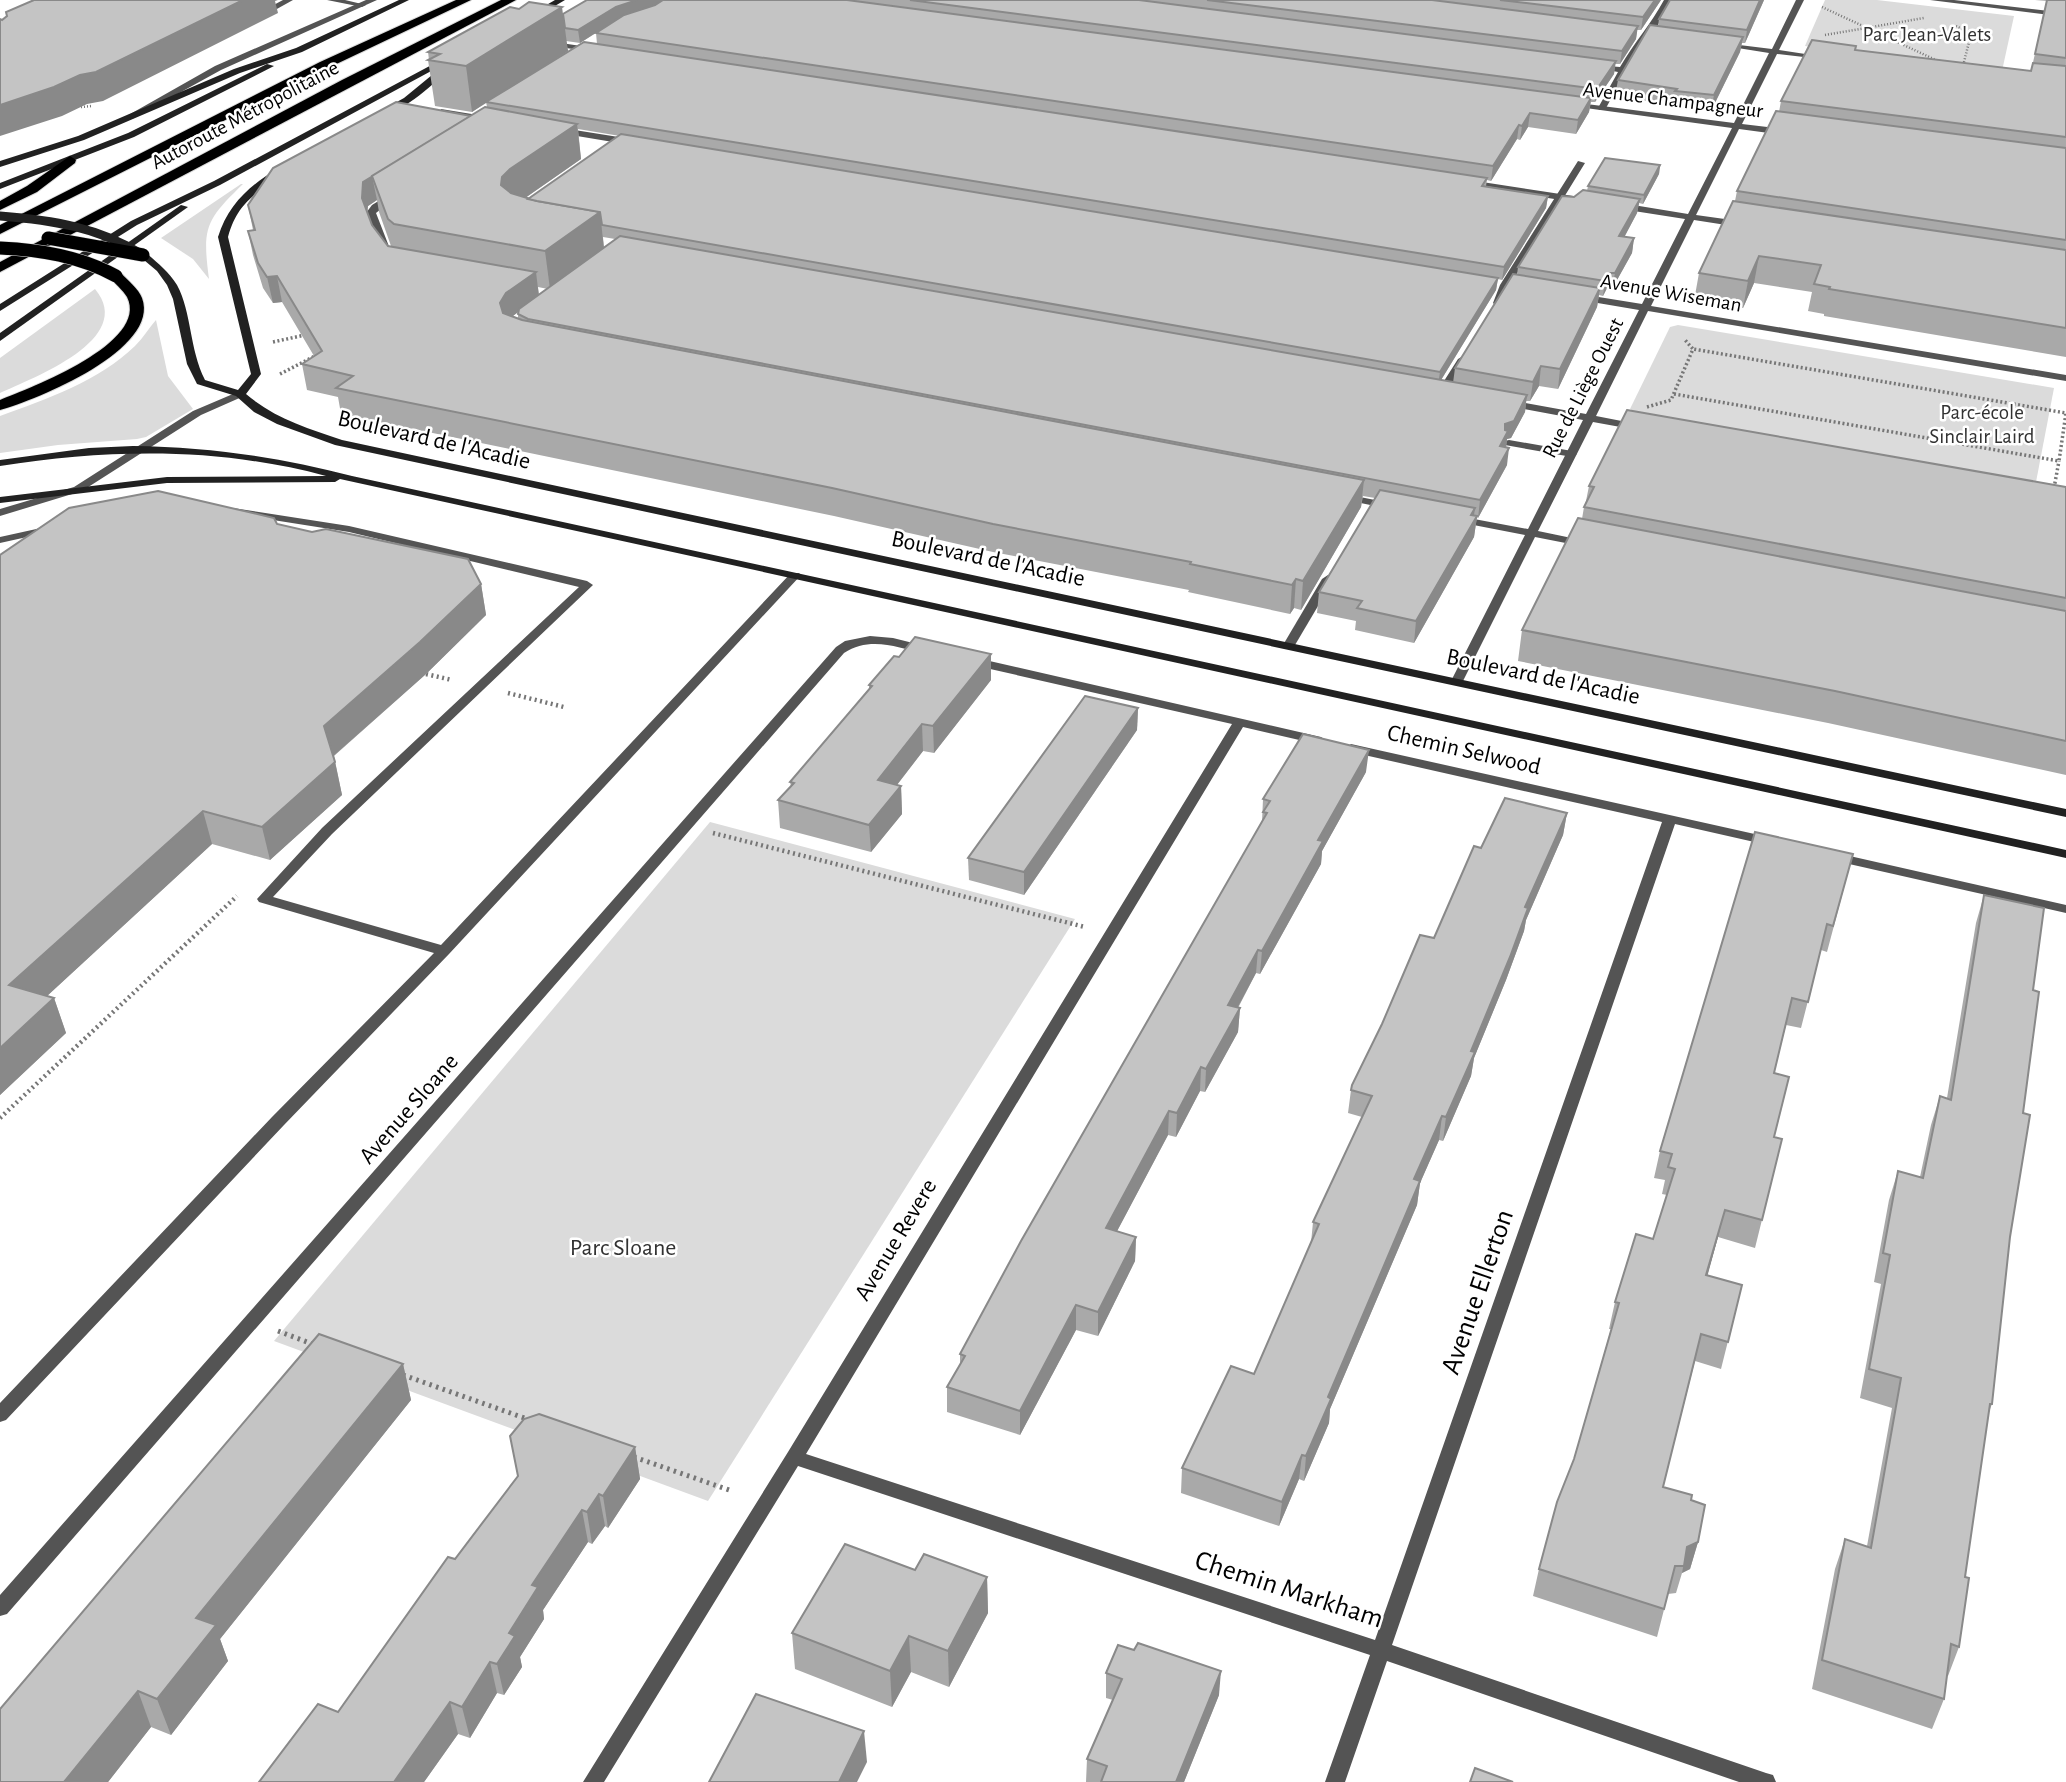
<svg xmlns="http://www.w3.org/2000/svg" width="2066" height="1782" font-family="'Alegreya Sans',sans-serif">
<rect width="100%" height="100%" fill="#fff"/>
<g fill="#dbdbdb">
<path d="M1825,0H1877L2014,16L2002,71L1805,46Z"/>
<path d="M241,184H243C206,220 202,227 209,279L193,259L161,238Z"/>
<path d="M95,289C137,339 33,378 0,393V358Z"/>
<path d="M156,320L168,376L193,409L146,437L137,439L58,445L0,453V416C47,399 99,381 135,346C143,338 149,328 156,320Z"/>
<path d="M1678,325L2054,388L2036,482L1633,411L1630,409L1670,327Z"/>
<path d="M710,822L1075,919L708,1501L274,1341Z"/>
</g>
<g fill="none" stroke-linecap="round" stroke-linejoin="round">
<defs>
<g id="motorway">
<path d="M456,0H471L328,68L0,234V225L320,62Z"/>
<path d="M501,0H516L0,272V262L342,80Z"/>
<path d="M70,156L76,160L75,163L37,192L0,210V201L27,186Z"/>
<path d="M116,272L121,273C127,280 139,289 142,298C161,349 37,400 0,410V400C30,388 150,343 127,297C123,290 114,283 109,276Z"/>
</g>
</defs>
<use href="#motorway" stroke="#dbdbdb" stroke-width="2"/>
<g stroke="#767676" stroke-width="2.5" stroke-dasharray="1 2" stroke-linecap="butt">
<path d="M1822,7L1938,61"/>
<path d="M1956,26L1971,34L1963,66"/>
<path d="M1825,35L1924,18"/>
<path d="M81,107L92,106"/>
</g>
<g stroke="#767676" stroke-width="3.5" stroke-dasharray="2 2.5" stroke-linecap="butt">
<path d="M273,342L305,335"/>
<path d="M280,374L315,356"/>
<path d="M1674,394L2059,461L2066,413L1693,349"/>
<path d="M1647,407L1671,400L1693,349L1685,340"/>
<path d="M2054,488L2059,461"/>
</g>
<g stroke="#767676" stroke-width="4.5" stroke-dasharray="2 3.5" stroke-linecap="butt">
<path d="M426,674L452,680"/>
<path d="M508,693L564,707"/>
<path d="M713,833L1085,927"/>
<path d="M0,1118L237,896"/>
</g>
<g stroke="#767676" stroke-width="5" stroke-dasharray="2.5 4.5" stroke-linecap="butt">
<path d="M278,1331L315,1345"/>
<path d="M403,1375L530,1420"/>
<path d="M634,1457L732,1491"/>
</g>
<g fill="#545454" fill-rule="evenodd">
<path d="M283,0H293L275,10L268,8Z"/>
<path d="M1664,0H1672L1654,32L1642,42L1606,108L1599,110L1598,108L1618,72L1592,67L1596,65L1620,67C1634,43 1651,24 1664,0Z"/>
<path d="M1578,161L1585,163L1510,285L1503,303L1495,305L1493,303L1500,285Z"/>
<path d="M393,192L397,195L396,197L376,213L390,249L385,252L380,249L366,213L372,205Z"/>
<path d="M1463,356L1468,359L1447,392L1446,394H1438L1437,392L1458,359Z"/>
<path d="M240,391L244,392V396L201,415L82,491L0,516V509L74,487L193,411Z"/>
<path d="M1509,440L1572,451L1577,454L1572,457L1505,445V441Z"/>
<path d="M233,508L349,526L587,581L593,585L332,834L273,897L441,945L791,573H799L801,575L449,954L284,1125L6,1420L0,1422V1403L272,1117L434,953L259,902L257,899L322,828L579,587L349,532L229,513L227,511Z"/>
<path d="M50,526L56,529L54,531L0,543V537Z"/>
<path d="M1328,575L1334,579L1295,645L1293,648H1285L1283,645L1322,579Z"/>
</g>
<g fill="#545454" fill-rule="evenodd">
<path d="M327,0H345L366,5L362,7Z"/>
<path d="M1796,0H1804L1779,50L1825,57L1821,59L1777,54L1742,124L1784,129L1788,132L1784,135L1739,129L1696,215L1739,221L1744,224L1739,227L1694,220L1651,306L2066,375V381L1648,311L1596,416L1637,424L1642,427L1637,430L1593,422L1538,531L1586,541L1592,544L1586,547L1535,537L1463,681L1457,685L1453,684L1451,681L1525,535L1458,522L1452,519L1458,516L1528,529L1583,420L1508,406L1503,403L1508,400L1586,414L1639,310L1580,300L1575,297L1580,294L1642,304L1685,219L1621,209L1617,206L1621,203L1688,214L1732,128L1571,106L1567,104L1571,102L1734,123L1769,53L1719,45L1723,43L1772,49Z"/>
<path d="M1930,0H1954L2066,13V17Z"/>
<path d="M548,41L594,48L598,50L594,52L545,45L544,43Z"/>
<path d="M441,109L490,117L494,119L490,121L444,113L440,111Z"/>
<path d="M562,128L631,139L635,142L631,145L559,133V129Z"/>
<path d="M1469,180L1580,197L1584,200L1580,203L1466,185V181Z"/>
<path d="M1345,494L1390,503L1396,506L1390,509L1341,499L1339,497Z"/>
<path d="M870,636L893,638L929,647L931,650L925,654C897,647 870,636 844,653L7,1614L0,1616V1595L836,647L845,641Z"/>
<path d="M972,657L1321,737L1327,741L1321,745L1243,727L806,1454L1375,1640L1662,822L1351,752L1345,748L1351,744L1777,839L1779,842L1777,845L1772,846L1675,824L1392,1645L1766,1773L1773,1775L1776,1782H1739L1387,1661L1345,1782H1325L1370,1655L798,1466L604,1782H583L788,1452L1232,724L968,664L966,661Z"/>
<path d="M1832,852L2066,905V913L1827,859L1825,856Z"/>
</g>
<path fill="#545454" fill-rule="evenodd" d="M366,0H377L221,70L132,119L125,117L215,66Z"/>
<g fill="#212121" fill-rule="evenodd">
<path d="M399,0H409L302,52L240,73L84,140L0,167V161L78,136L234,69L296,48Z"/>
<path d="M555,0H565L538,16L531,14Z"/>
<path d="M439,61L446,63L220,185L137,225L0,311V304L131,221L214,181Z"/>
<path d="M267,64L274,66L134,137L0,189V183L128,133Z"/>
<path d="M443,66L450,68C437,81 403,113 384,113V109L404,98Z"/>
<path d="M277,169L284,171C258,194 238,200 228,237L261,374L246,394C274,418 307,428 342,440L2066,809V817L335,445L277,424L254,412L236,396L197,384L187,364L173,299L167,285L157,271L138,255L146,253C158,263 169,272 177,285C192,313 189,348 205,380L238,390L251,374L218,237C228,205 249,186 277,169Z"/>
<path d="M181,205L188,207L0,341V333Z"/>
<path d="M133,446C209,447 279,457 352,476L2066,850V858L340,479L335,482L167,483L0,503V497L167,477L326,476C218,447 110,449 0,466V460L89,448Z"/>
</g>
<use href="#motorway" fill="#000" fill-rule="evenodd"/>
<defs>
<g id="motorway-bridge">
<path d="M48,238L143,255"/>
<path d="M0,248C41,250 79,256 116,276"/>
</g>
</defs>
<use href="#motorway-bridge" stroke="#dbdbdb" stroke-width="14" stroke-linecap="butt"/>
<path stroke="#212121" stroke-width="9" d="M0,216C51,220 99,227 143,255"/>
<use href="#motorway-bridge" stroke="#000" stroke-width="13"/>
</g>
<g fill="#a9a9a9" fill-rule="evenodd">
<path d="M587,0H1661L1641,30H1637L1636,39L1620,64H1615L1614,74L1595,102H1591L1589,112L1576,134L1528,127L1520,140L1517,139L1491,181L1487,180L1486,186L1548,196L1546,208L1502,280L1498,279L1496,290L1441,380L1453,383L1455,368L1517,275L1518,267L1574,197L1587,191L1588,186L1660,165L1659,174L1643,204L1639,203L1637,213L1624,237L1634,238L1632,253L1612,289L1607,288L1603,296L1599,295L1597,307L1558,389L1539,386L1530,401H1526L1525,412L1511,438L1507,439L1506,447L1507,465L1478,518L1477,517L1474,537L1414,643L1355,630L1356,621L1317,613L1319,592L1375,498L1363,496L1361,507L1301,610L1294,608L1290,614L1188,592L1189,590L993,552L834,516L341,414L338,397L307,390L302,364L314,356L282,302L273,303L263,288L253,255L248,231L253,230L248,205L471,116L487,107L486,102L472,112L435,106L428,60H429L428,52L563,14ZM596,33L597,44L492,99L568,51L566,41L580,43ZM578,129L620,136L528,199L525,198L581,159ZM377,200L379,212L391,246H388L372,225L367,212L368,206ZM603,237L615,239L604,248ZM538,287L548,289L539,295ZM518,312V318L513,316Z"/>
<path d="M1764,0L1745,43H1742L1740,52L1711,111L1673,107V105L1615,96L1618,80L1658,26L1659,19Z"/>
<path d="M2035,0H2066V357L1824,316V314L1808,311L1812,292L1754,283L1743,308L1694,301L1699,273L1735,201L1737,191L1779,112L1781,101L1855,50L2031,71L2047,1Z"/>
<path d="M1589,486L2066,487V775L1828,723L1518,661L1522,630L1582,519L1584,507L1586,501Z"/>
<path d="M277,524L481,584L486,615L426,674L334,756L342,795L270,860L212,844L47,996L54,998L66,1033L0,1095V555Z"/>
<path d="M991,680L934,753L923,751L897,785L901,786L902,814L871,852L780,828L778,800L791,786L790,782L869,689V685Z"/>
<path d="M1138,708L1137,730L1024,895L969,880L968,858Z"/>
<path d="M1366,772L1322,851L1321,864L1260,974L1256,973L1238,1008H1240L1238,1032L1205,1092L1200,1091L1176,1137L1168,1135L1117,1231L1136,1237L1135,1261L1098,1336L1076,1330L1020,1435L947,1412V1387L960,1364V1354L1262,822L1263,799Z"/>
<path d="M1567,813L1563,835L1526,920L1524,931L1506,980L1474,1058L1471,1076L1443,1141L1439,1140L1420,1183L1417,1205L1330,1409L1329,1423L1304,1481L1299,1479L1279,1526L1181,1493L1182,1468L1254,1374L1311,1243L1313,1222L1362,1117L1348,1113L1351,1090L1434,938Z"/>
<path d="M1853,854L1827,952L1821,950L1801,1028L1786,1025L1774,1073V1137L1782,1139L1755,1248L1718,1237L1707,1276L1742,1285L1721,1369L1695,1361L1663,1487L1691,1500L1698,1542L1690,1569L1682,1573L1676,1593L1668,1594L1657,1637L1533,1596L1539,1569L1574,1459L1611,1329H1609L1615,1302L1653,1239L1667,1195L1662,1194L1665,1180L1654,1178L1660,1151Z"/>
<path d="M1984,895L2033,990L2023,1113L2010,1237L1992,1404L1988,1414L1965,1577L1959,1647L1948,1676H1947L1944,1699L1932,1729L1812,1689L1835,1569L1845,1539L1867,1546L1892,1408L1860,1398L1881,1284L1874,1282L1889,1200L1898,1171L1920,1177L1931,1125L1940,1096L1947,1098L1976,923Z"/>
<path d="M403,1364L411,1400L220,1639L228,1661L171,1735L151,1727L108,1782H0Z"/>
<path d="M635,1447L640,1479L608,1528L605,1526L592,1544L588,1542L543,1610L544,1619L520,1657L522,1667L504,1695L497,1693L470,1738L458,1734L424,1782H259L338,1712L455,1559Z"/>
<path d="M915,1570L987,1577L988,1613L949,1687L911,1672L892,1707L795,1669L792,1633Z"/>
<path d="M1106,1673L1219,1695L1184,1782H1086L1087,1759L1113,1700L1106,1698Z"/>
</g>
<g fill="#898989">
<path d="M243,0H278L275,1L278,13L103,101L87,104L62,116L0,136V105Z"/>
<path d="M637,0H663L648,10L617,19L580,43L578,30L616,7Z"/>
<path d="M1655,0H1661L1641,30L1643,17Z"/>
<path d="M1760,0H1764L1745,43L1747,30Z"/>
<path d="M562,7L568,51L472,112L466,66Z"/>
<path d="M1638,26L1636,39L1620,64L1622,51Z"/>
<path d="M1743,37L1740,52L1711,111L1714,95Z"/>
<path d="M1616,61L1614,74L1595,102L1597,89Z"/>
<path d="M1591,98L1589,112L1576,134L1578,120Z"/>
<path d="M1530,113L1528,127L1520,140L1522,126Z"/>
<path d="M577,124L581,159L515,205L501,185L502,177L510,169Z"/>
<path d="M1519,125L1517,139L1491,181L1493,166Z"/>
<path d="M1660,165L1659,174L1643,204L1644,195Z"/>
<path d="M372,176L377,200L368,206L366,223L362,198L363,182Z"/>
<path d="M1548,196L1546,208L1502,280L1504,267Z"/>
<path d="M1640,199L1637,213L1617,251L1619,236Z"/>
<path d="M600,212L604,249L550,289L545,251Z"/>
<path d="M1634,238L1632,253L1612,289L1615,273Z"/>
<path d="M1759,256L1754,283L1743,308L1748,281Z"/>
<path d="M536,272L539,297L510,318L503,329L500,303L506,293Z"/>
<path d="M1610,273L1607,288L1603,296L1605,281Z"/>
<path d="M277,276L282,302L273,303L267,277Z"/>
<path d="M1498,278L1496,290L1438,385L1440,372Z"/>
<path d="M1600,288L1597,307L1558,389L1560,369Z"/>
<path d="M1541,366L1539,386L1530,401L1533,382Z"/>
<path d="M1527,395L1525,412L1511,438L1507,439L1506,448L1500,446L1505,424Z"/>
<path d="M1509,448L1507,465L1478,518L1480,500Z"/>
<path d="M1364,480L1361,507L1301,610L1303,581Z"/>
<path d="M1475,508L1473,523L1477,516L1474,537L1414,643L1416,621Z"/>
<path d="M1296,579L1294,608L1290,614L1292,585Z"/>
<path d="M481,584L486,615L426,674L331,758L324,726Z"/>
<path d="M991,654V680L934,753L933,726Z"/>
<path d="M1138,708L1137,730L1024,895V872Z"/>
<path d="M922,724L923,751L879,808L878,780Z"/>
<path d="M1369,750L1366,772L1322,851L1321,864L1260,974L1262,951L1318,840Z"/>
<path d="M335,762L342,795L270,860L262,827Z"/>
<path d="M901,786L902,814L871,852L869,825Z"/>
<path d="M203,811L212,844L21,1020L9,985Z"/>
<path d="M1567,813L1563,835L1526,920L1524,931L1506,980L1474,1058L1471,1076L1443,1141L1446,1117L1525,907Z"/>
<path d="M1258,950L1256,973L1226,1029L1228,1005Z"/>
<path d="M54,998L66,1033L0,1095V1048Z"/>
<path d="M1240,1008L1238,1032L1205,1092L1206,1069Z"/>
<path d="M1201,1067L1200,1091L1176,1137L1177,1113Z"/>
<path d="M1169,1111L1168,1135L1106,1252V1228Z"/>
<path d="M1442,1116L1439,1140L1420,1183L1417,1205L1330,1409L1329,1423L1304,1481L1306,1456L1328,1397L1414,1179Z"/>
<path d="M1725,1210L1718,1237L1700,1303L1706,1275Z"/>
<path d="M1136,1237L1135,1261L1098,1336V1312Z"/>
<path d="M1076,1305V1330L1020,1435V1411Z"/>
<path d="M403,1364L411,1400L220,1639L228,1661L171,1735L157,1699L196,1618Z"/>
<path d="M635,1447L640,1479L608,1528L603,1496Z"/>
<path d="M1302,1455L1299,1479L1279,1526L1282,1502Z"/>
<path d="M599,1494L605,1526L592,1544L587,1512Z"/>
<path d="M582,1510L588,1542L543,1610L544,1619L520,1657L522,1667L504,1695L497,1664L509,1633L532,1585Z"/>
<path d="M1698,1542L1690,1569L1682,1573L1687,1547Z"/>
<path d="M987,1577L988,1613L949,1687L948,1651Z"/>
<path d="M909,1636L911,1672L892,1707L890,1671Z"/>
<path d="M490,1662L497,1693L470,1738L462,1707Z"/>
<path d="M1221,1671L1219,1695L1184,1782H1176Z"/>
<path d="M138,1691L151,1727L108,1782H64Z"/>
<path d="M450,1702L458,1734L424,1782H394Z"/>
<path d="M864,1731L867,1762L857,1782H839Z"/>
</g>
<g fill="#c4c4c4" stroke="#898989" stroke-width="2">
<path d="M34,0H243L96,72L80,75L54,87L0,105V19L2,20L7,16L6,12Z"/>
<path d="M587,0H637L616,7L578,30L565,28L563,14Z"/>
<path d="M663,0H847L1591,98L1578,120L1530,113L1522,126L1519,125L1493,166L596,33L624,15L655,5Z"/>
<path d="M910,0H1139L1616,61L1597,89Z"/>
<path d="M1207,0H1432L1638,26L1622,51Z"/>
<path d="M1500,0H1655L1643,17Z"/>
<path d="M1670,0H1760L1747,30L1659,19Z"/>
<path d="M2047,0H2066V58L2035,54Z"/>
<path d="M529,2L562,7L466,66L428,60L440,54L428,52L510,7L519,9Z"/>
<path d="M1650,25L1743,37L1714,95L1675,91L1677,89L1618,80Z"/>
<path d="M1812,40L1856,46L1855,50L2031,71L2033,63L2066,66V137L1781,101Z"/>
<path d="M584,42L1487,178L1482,186L1548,196L1504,267L486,102Z"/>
<path d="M396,102L471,116L363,182L362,198L372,225L388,246L536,272L506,293L500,303L503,313L522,320L1364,480L1303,581L1296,579L1292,585L1190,564L1191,562L993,524L832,488L336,388L353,376L302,364L322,351L277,276L267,277L258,263L248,231L255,230L248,205L273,168Z"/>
<path d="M485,107L577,124L510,169L502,177L501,185L511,193L537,201L600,212L545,251L394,224L388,219L372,176Z"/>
<path d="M1776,111L2066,148V240L1737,191Z"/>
<path d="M621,134L1498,278L1440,372L602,225L600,212L537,201L528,199Z"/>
<path d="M1605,158L1660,165L1644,195L1588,186Z"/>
<path d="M1583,190L1640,199L1619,236L1634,238L1615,273H1610L1605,281L1518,267L1562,196L1574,197Z"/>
<path d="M1733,201L2066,250V328L1829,289L1830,287L1814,284L1821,265L1759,256L1748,281L1699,273Z"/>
<path d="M620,236L1527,395L1514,421L1505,424V430L1508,431L1500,446L1509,448L1480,500L528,319L518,314L519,309Z"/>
<path d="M1513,274L1600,288L1560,369L1541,366L1533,382L1455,368Z"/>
<path d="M1627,410L2066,487V598L1584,507L1594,487L1589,486Z"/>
<path d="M1380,490L1475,508L1471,515L1477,516L1416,621L1357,608L1362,601L1319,592Z"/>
<path d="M158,491L274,518L277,524L312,532L326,529L468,559L481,584L420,642L324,726L335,762L262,827L203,811L9,985L54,998L0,1048V555L69,508Z"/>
<path d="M1578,518L2066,611V741L1835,691L1522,630Z"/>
<path d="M915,637L991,654L933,726L922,724L878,780L901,786L869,825L778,800L794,783L790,782L872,686L869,685L894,656L899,657Z"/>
<path d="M1085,696L1138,708L1024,872L968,858Z"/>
<path d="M1303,734L1369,750L1318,840L1323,841L1262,951L1258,950L1228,1005L1240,1008L1206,1069L1201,1067L1177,1113L1169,1111L1106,1228L1136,1237L1098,1312L1076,1305L1020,1411L947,1387L965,1356L960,1354L1021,1241L1267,813L1263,812L1270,801L1263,799Z"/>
<path d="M1505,798L1567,813L1525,907L1528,908L1510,957L1471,1051L1475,1052L1446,1117L1442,1116L1414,1179L1420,1181L1328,1397L1331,1399L1306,1456L1302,1455L1282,1502L1182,1468L1231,1366L1254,1374L1319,1224L1313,1222L1372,1096L1351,1090L1352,1085L1382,1024L1420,935L1434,938L1474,846L1481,848Z"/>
<path d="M1755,832L1853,854L1833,926L1827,924L1808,1002L1792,998L1774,1073L1789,1077L1774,1137L1782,1139L1762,1220L1725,1210L1706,1275L1742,1285L1728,1342L1701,1334L1663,1487L1692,1495L1691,1500L1705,1505L1698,1542L1687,1547L1684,1566H1675L1664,1609L1539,1569L1557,1502L1574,1459L1619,1303L1615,1302L1636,1234L1653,1239L1675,1169L1668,1167L1672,1154L1660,1151Z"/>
<path d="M1984,895L2044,908L2033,990L2039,992L2023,1113L2030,1115L2010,1237L1992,1404H1990L1965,1577L1969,1578L1959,1647L1951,1644L1944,1699L1822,1660L1845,1539L1871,1548L1901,1378L1869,1369L1890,1255L1883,1253L1898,1171L1923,1178L1940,1096L1951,1100Z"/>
<path d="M319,1334L403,1364L196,1618L216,1625L157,1699L138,1691L64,1782H0V1709Z"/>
<path d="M539,1414L635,1447L603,1496L599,1494L587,1512L582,1510L532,1585L538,1587L509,1633L515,1636L497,1664L490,1662L462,1707L450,1702L394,1782H259L318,1704L338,1712L448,1557L455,1559L518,1476L510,1436L524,1419Z"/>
<path d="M845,1544L915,1570L924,1554L987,1577L948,1651L909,1636L890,1671L792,1633Z"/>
<path d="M1138,1643L1221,1671L1176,1782H1101L1107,1766L1087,1759L1122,1679L1106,1673L1118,1645L1134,1650Z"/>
<path d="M756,1694L864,1731L839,1782H709Z"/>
<path d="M1475,1768L1513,1782H1470Z"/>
</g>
<g text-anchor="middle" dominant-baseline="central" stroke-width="5" stroke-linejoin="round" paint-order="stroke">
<g font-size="21" fill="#323232" stroke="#fff">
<text x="1927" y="34">Parc Jean-Valets</text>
<text x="1982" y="412">Parc-école<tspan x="1982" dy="24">Sinclair Laird</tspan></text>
</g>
<g font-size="21" fill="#000" stroke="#fff">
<text transform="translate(1673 100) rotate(7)">Avenue Champagneur</text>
<text transform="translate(245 115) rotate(-28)">Autoroute Métropolitaine</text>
<text transform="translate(1671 293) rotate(10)">Avenue Wiseman</text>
<text transform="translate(1583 388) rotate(-63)">Rue de Liège Ouest</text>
</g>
<g font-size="24" fill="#000" stroke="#fff">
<text transform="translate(434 440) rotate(13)">Boulevard de l'Acadie</text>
<text transform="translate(988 559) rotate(12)">Boulevard de l'Acadie</text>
<text transform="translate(1543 677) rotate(12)">Boulevard de l'Acadie</text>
<text transform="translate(1464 750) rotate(13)">Chemin Selwood</text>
<text transform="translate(409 1109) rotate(-49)">Avenue Sloane</text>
<text transform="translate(896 1240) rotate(-59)">Avenue Revere</text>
</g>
<g font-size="24" fill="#323232" stroke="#fff">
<text x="623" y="1248">Parc Sloane</text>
</g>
<g font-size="28" fill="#000" stroke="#fff">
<text transform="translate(1478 1292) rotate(-71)">Avenue Ellerton</text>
<text transform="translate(1289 1590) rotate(18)">Chemin Markham</text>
</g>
</g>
</svg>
